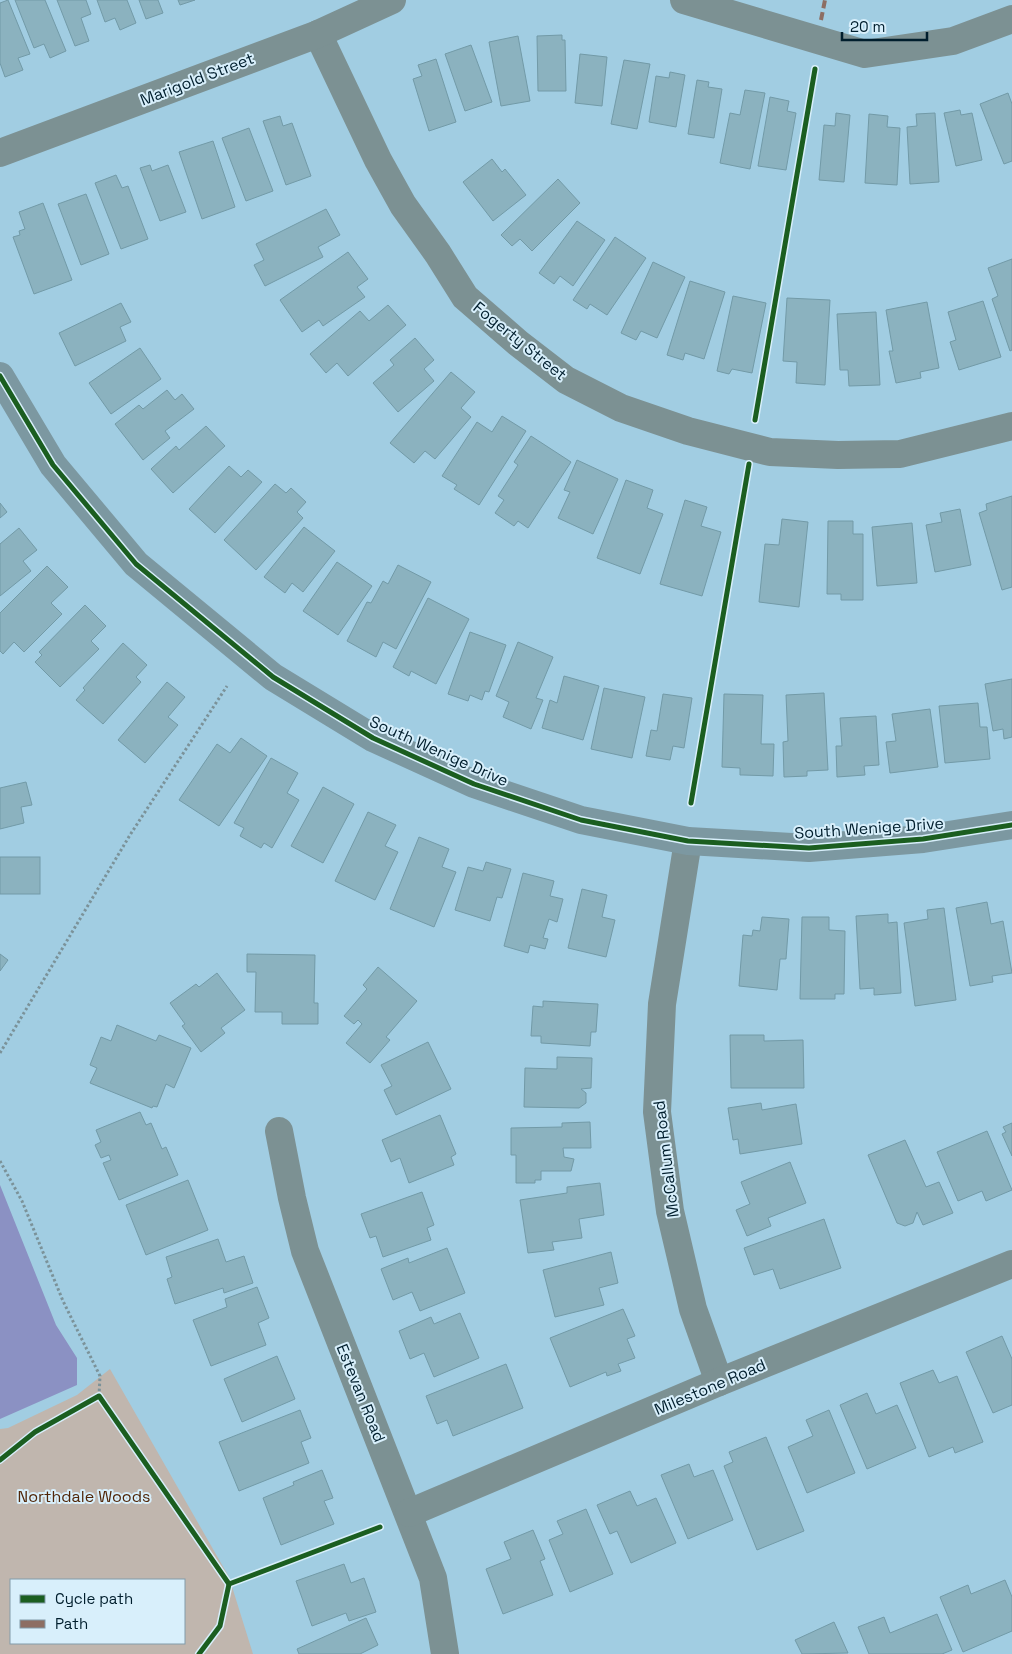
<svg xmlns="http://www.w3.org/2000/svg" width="1012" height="1654" font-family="'Space Grotesk',sans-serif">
<rect width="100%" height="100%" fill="#a1cde2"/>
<path fill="#c0b6ae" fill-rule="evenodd" d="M110,1369L229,1577L253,1654H0V1429L8,1428L77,1395ZM11,1580H184V1643H11Z"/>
<path fill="#8b91c3" d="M0,1185L56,1325L77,1358V1385L0,1419Z"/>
<g fill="#8bb2bf" stroke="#729aa7">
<path d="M8,0L30,54L18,58L23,70L5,77L0,63V3Z"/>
<path d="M15,0H45L66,51L50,58L44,44L34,48Z"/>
<path d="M57,0H86L91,14L81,18L89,41L75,46Z"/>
<path d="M97,0H127L136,23L120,30L115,18L105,22Z"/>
<path d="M139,0H158L163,13L146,19Z"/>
<path d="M178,0H195L180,5Z"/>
<path d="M562,35V40H565L566,91H538L537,36Z"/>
<path d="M518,36L530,101L501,106L489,42Z"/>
<path d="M471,45L492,102L465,111L445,54Z"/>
<path d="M580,54L607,57L602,106L575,103Z"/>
<path d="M436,59L456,122L429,131L413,79L422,76L418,65Z"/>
<path d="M624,60L650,64L637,129L611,124Z"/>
<path d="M670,72L685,75L676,127L649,122L656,76L669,78Z"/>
<path d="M697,80L709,82L708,87L722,89L714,138L688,134Z"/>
<path d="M745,90L765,93L750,169L720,163L730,113L740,115Z"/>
<path d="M1008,93L1012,104V161L1004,164L980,104Z"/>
<path d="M770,97L789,101L787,111L796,113L786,170L758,166Z"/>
<path d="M960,110L961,115L972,113L982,160L956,166L944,113Z"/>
<path d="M836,113L850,115L844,182L819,180L824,125L835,126Z"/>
<path d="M935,113L939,182L910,184L907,127L917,126L916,114Z"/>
<path d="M869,114L888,116L887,127L900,128L897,185L865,183Z"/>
<path d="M280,116L283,126L292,123L311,176L286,185L263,121Z"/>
<path d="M249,128L273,191L246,201L222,138Z"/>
<path d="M213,141L235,207L202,219L179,152Z"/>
<path d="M492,159L502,172L505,169L526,195L493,221L463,182Z"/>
<path d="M150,165L152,171L168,165L186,212L160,221L140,168Z"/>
<path d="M116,175L122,188L128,186L148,239L121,249L95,183Z"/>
<path d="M558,179L580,203L532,251L520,239L512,246L501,235Z"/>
<path d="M86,194L109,254L81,265L58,204Z"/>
<path d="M43,203L72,280L34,294L13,237L20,235L19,231L25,229L19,212Z"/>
<path d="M326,209L340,235L318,247L323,257L265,286L254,265L264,260L256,244Z"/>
<path d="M577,221L605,240L573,286L560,276L554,284L539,273Z"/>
<path d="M615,237L646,258L607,315L590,304L587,309L573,300Z"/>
<path d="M348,252L368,279L357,287L365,297L323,326L319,320L302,332L280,300Z"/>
<path d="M1012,259V350L1010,351L992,299L998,296L988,268Z"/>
<path d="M653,262L685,277L657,338L641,331L636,340L621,333Z"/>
<path d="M690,281L725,292L704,359L685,353L683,360L667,355Z"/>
<path d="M733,296L766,303L752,373L732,369L729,374L717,371Z"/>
<path d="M787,298L830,300L825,385L796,383L797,362L783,361Z"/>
<path d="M983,301L1001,357L959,370L950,342L956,340L948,312Z"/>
<path d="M927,302L939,368L920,372L921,378L896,383L889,351H893L886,310Z"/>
<path d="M121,303L131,322L120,327L126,341L75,366L59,333Z"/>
<path d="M388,305L406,325L348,376L337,363L326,373L310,354L360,311L369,321Z"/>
<path d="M876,312L880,385L849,386L848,370H840L837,314Z"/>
<path d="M415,338L434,360L424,369L434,381L398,412L373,383L394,365L390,360Z"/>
<path d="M140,348L161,379L111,414L89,383Z"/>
<path d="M451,372L475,392L461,408L471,417L435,459L425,451L414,463L390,443Z"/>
<path d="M167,390L175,400L182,394L194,409L165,431L170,438L143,460L115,424L139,405L143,409Z"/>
<path d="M502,416L526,431L479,505L454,489L457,485L442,476L477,422L492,432Z"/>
<path d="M206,426L225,446L173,493L151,469L176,446L179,450Z"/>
<path d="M531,436L571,462L528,528L518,521L514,526L495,513L504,500L498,496L518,465L514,462Z"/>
<path d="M577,460L618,479L593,534L558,518L570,492L564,490Z"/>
<path d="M229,466L241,477L248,470L262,482L215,533L189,509Z"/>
<path d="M626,480L653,490L647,508L663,514L640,574L597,558Z"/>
<path d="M275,484L286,493L291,488L306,502L297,512L303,518L256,570L224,540Z"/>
<path d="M1012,496V587L1002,590L979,513L987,510L986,504Z"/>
<path d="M685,500L707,507L701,526L721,532L702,596L660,584Z"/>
<path d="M0,503L7,512L0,518Z"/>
<path d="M960,509L971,565L935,572L926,525L942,522L940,513Z"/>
<path d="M782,519L808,522L799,607L759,602L765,544L779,545Z"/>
<path d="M828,521H853V534H863V600H841V594H827Z"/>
<path d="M912,523L917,583L877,586L872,527Z"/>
<path d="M304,527L335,551L303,592L292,583L285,593L264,577Z"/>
<path d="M19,528L37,550L23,561L31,571L0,596V544Z"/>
<path d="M337,562L372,586L338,635L303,611Z"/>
<path d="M398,565L431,582L396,649L383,642L376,657L347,641L367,602L371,603L383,581L388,584Z"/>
<path d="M47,566L68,587L51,603L62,614L24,652L14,642L3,654L0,651V613Z"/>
<path d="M428,598L469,619L436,684L411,671L409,676L393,667Z"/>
<path d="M85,605L106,626L91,641L99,649L60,687L35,662L42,655L39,652Z"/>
<path d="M470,632L506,645L489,692L485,691L482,700L470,695L468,701L448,694Z"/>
<path d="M518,642L553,657L536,698L543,700L531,729L503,717L509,702L496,696Z"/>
<path d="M123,643L147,665L136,677L141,682L103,724L76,700L85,690L83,688Z"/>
<path d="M564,676L599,686L583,740L542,728L550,700L557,703Z"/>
<path d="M1012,679V737L1004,739L1003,729L993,731L985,684Z"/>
<path d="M167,682L185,697L168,717L178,725L145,763L118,740Z"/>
<path d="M604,688L645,697L632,758L591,749Z"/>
<path d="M824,693L828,770L807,771V776L784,777L783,742L788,741L786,695Z"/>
<path d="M663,694L692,698L684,748L673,746L670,760L646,756L651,730L657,731Z"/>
<path d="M724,694L763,695L761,744H774L773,776L743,775H740V768L722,767Z"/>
<path d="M978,703L980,727H987L990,759L945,763L939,706Z"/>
<path d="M930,709L938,767L890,773L886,742L896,741L892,714Z"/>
<path d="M876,716L879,765L864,766L865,775L837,777L836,746H842L840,718Z"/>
<path d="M241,738L267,756L219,826L179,800L217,744L230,753Z"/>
<path d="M271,758L298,773L287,793L299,800L272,848L264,843L261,848L240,836L244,828L234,823Z"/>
<path d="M26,782L32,805L21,807L24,823L0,829V788Z"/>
<path d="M323,787L354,804L323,863L291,846Z"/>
<path d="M368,812L396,825L385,846L398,852L375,900L335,881Z"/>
<path d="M419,837L449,849L442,867L456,872L434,927L390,909Z"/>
<rect x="0" y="857" width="40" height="37"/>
<path d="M486,862L511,869L502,898L497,897L490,921L455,910L468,867L483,871Z"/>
<path d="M523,873L554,881L550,896L563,899L557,922L549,919L543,938L548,939L545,949L530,945L528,953L504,946Z"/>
<path d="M582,889L607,895L602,917L615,920L606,957L568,948Z"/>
<path d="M987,902L991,924L1003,921L1012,973L992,976L993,982L970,986L956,908Z"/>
<path d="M944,908L956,1000L915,1006L904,923L928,919L927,910Z"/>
<path d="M888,914V923L897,922L901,993L874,995V988L860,989L856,916Z"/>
<path d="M762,917L789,919L786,959H780L777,990L739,986L743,935L752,936L753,930L760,931Z"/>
<path d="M802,917H829V930L845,931L844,994H835V999H800Z"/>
<path d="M0,954L8,960L0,971Z"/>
<path d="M247,954L315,955L314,1003H318V1024H282V1012H255L256,972H247Z"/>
<path d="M378,967L417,1001L386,1037L390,1040L370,1063L346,1043L362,1024L358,1020L354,1024L344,1016L367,989L363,985Z"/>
<path d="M217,973L245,1010L221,1028L225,1033L201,1052L182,1026L185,1024L170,1003L196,984L199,987Z"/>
<path d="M543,1001L598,1004L596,1032H591L590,1046L541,1043V1036H531L533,1006L543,1007Z"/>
<path d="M117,1025L156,1041L159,1035L191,1048L174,1088L166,1084L157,1107L153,1106L152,1108L90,1083L97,1068L90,1065L101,1037L111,1041Z"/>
<path d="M730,1035H764V1041L803,1040L804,1088H731Z"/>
<path d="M428,1042L451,1089L396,1115L384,1090L392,1086L381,1065Z"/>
<path d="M557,1057L592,1058L591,1088L581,1089L586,1093V1103L579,1108L524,1107L525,1068L557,1069Z"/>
<path d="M761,1103L762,1110L796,1104L802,1144L740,1154L738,1139L733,1140L728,1108Z"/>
<path d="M140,1112L146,1125L151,1123L162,1149L166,1147L178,1175L119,1200L103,1163L111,1160L109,1155L101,1158L95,1145L101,1142L96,1130Z"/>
<path d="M440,1115L456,1154L451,1157L454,1165L409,1183L400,1158L391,1162L382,1140Z"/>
<path d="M590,1122L591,1148H563L564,1157L574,1159L571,1171H541V1180H535V1183H516V1155H511V1128L562,1127V1123Z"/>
<path d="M1012,1123V1156L1002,1134L1006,1132L1003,1127Z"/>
<path d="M987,1131L1012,1190L986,1201L982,1191L958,1201L937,1152Z"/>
<path d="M905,1140L926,1187L939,1182L953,1213L923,1225L917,1212L913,1223L905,1226L897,1223L868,1155Z"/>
<path d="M790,1162L806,1203L768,1218L771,1226L747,1236L736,1210L750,1204L741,1182Z"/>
<path d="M188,1180L208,1230L146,1255L126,1205Z"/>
<path d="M600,1183L604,1215L579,1219L582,1238L552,1242L554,1250L528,1253L520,1200L567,1193V1187Z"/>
<path d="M422,1192L434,1225L427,1228L431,1240L383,1257L376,1236L370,1238L361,1214Z"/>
<path d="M824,1219L841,1268L780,1289L773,1269L754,1275L744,1248Z"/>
<path d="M218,1239L226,1262L244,1256L253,1283L224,1293L223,1288L175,1304L167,1279L172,1277L166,1257Z"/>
<path d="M447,1248L465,1293L420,1311L412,1292L393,1300L381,1269L408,1258L409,1263Z"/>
<path d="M611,1252L618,1283L599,1288L604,1305L555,1317L543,1270Z"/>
<path d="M257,1287L269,1318L258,1323L266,1345L211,1366L193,1320L227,1307L225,1299Z"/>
<path d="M623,1309L635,1336L627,1339L635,1358L618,1364L621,1371L607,1376L606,1372L570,1387L550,1338Z"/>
<path d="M460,1313L479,1358L434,1377L424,1353L410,1359L399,1331L431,1317L434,1324Z"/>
<path d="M1002,1336L1012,1359V1405L993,1413L966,1352Z"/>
<path d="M277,1356L295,1399L242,1422L224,1379Z"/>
<path d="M506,1364L523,1408L453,1436L447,1420L437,1424L426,1396Z"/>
<path d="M933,1370L939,1383L957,1376L983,1442L955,1453L953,1447L929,1457L900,1383Z"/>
<path d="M867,1393L876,1414L897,1405L916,1448L867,1469L840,1405Z"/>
<path d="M300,1410L311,1438L301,1442L309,1463L239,1491L219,1442Z"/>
<path d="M829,1410L855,1473L807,1493L788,1447L813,1436L806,1420Z"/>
<path d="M766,1437L804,1531L757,1550L724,1466L733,1462L729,1452Z"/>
<path d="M689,1464L694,1477L713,1470L733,1520L688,1539L661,1475Z"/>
<path d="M322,1470L333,1498L324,1501L334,1524L281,1545L263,1498L294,1485L293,1482Z"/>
<path d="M630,1491L637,1506L656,1498L676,1543L631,1563L617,1531L610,1534L597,1505Z"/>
<path d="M586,1509L613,1574L570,1592L549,1540L563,1534L557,1521Z"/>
<path d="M533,1530L545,1559L540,1561L553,1595L503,1614L486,1569L511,1559L504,1542Z"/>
<path d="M344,1564L351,1583L364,1578L376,1612L349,1621L346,1613L312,1626L296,1581Z"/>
<path d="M1005,1580L1012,1597V1631L963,1652L940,1597L968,1585L971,1594Z"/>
<path d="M937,1614L952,1650L942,1654H869L858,1627L884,1617L890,1633Z"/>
<path d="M366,1618L378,1645L360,1654H299L297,1649Z"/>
<path d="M834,1622L848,1653L802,1654L795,1640Z"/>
</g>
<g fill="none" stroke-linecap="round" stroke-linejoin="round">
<g stroke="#7b9299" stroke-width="3" stroke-dasharray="2.5 2.5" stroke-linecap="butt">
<path d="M0,1053L130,835L227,686"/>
<path d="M0,1161L22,1201L63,1301L100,1376L99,1396"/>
</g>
<g stroke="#7c9193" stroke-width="28">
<path d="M684,0L865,54L953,41L1012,19"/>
<path d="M318,34L378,160L403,205L438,254L465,297L518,343L566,380L621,408L688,431L770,452L838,455L900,454L1012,426"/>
<path d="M0,153L318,34L392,0"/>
<path d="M688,841L662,1004L657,1112L670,1211L693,1309L719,1382"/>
<path d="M279,1131L292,1198L305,1251L433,1578L445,1654"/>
<path d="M409,1513L719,1382L1012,1264"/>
</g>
<path stroke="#7c98a1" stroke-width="28" d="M0,376L53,465L136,564L273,677L373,738L474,784L581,820L688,841L809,848L923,839L1012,825"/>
<path stroke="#8d6e63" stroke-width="4" stroke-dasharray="8 4" stroke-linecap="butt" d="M821,20L825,0"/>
<defs>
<g id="cycleway">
<path d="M0,376L53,465L136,564L273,677L373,738L474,784L581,820L688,841L809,848L923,839L1012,825"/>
<path d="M755,420L815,69"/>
<path d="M691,803L749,464"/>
<path d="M0,1460L35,1432L99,1396L229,1584L220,1626L199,1654"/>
<path d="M229,1584L380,1527"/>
</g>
</defs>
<use href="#cycleway" stroke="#d8effb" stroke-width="8"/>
<use href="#cycleway" stroke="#1b5e20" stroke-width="5"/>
</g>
<g text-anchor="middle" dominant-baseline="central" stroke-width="4" stroke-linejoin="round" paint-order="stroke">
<g font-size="16" fill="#001e2d" stroke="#d8effb">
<text transform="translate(197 79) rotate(-21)">Marigold Street</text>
<text transform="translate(520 341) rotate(39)">Fogerty Street</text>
<text transform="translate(439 751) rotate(24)">South Wenige Drive</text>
<text transform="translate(869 828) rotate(-4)">South Wenige Drive</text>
<text transform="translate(666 1159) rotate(-97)">McCallum Road</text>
<text transform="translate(710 1387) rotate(-23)">Milestone Road</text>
<text transform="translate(361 1393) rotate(68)">Estevan Road</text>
</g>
<g font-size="16" fill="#512608" stroke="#d8effb">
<text x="84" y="1496">Northdale Woods</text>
</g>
</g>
<rect x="10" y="1579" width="175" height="65" fill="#d8effb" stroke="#829ba9"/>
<rect x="20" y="1595" width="25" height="8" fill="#1b5e20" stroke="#829ba9"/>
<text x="55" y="1604" font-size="15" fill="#001e2d">Cycle path</text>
<rect x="20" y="1620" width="25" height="8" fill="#8d6e63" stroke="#829ba9"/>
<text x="55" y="1629" font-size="15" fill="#001e2d">Path</text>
<path d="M842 32v8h85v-8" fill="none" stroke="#001e2d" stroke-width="2.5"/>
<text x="850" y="32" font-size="15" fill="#001e2d" stroke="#d8effb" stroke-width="4" paint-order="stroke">20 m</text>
</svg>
